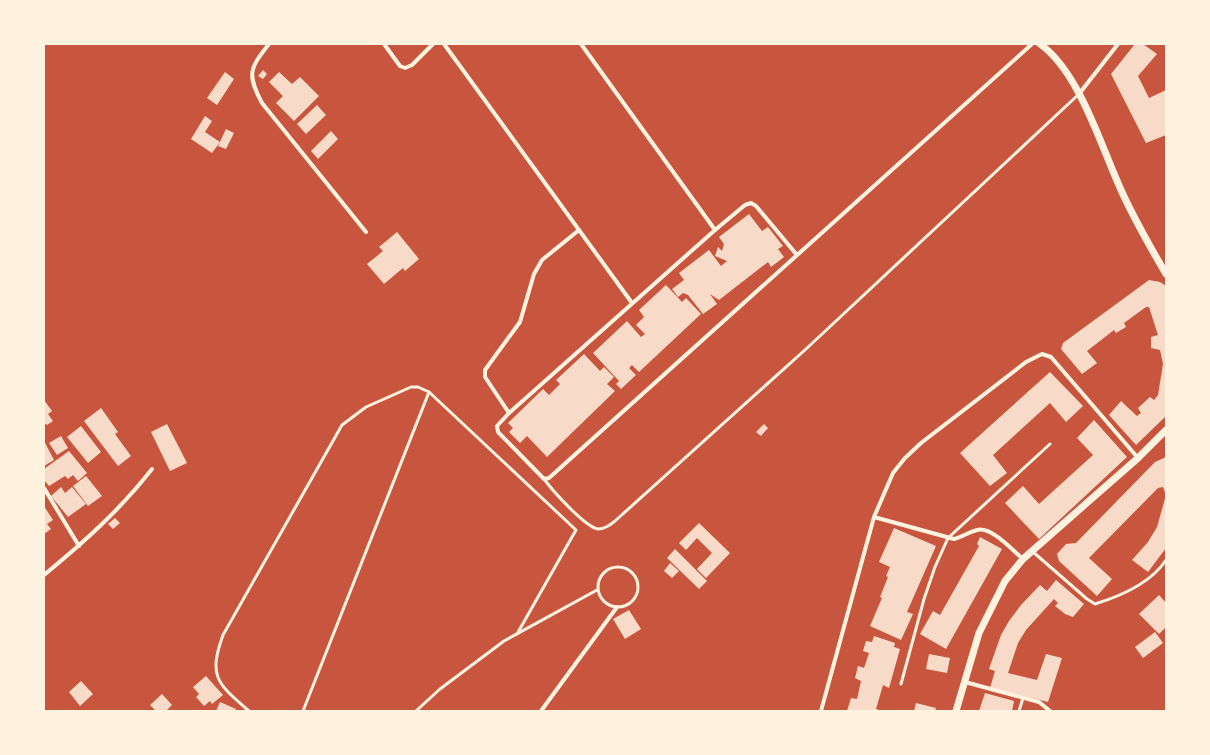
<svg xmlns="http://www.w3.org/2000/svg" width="1210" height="755" font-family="'Golos Text',sans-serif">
<rect width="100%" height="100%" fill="#c8553d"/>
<g fill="#f7dbc8">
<path d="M1135,44H1143L1157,54L1138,76L1149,98L1166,90V135L1146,143L1111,74Z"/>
<path d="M263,70L267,74L263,79L258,76Z"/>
<path d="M225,72L234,79L217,105L207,98Z"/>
<path d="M279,72L292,84L300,77L319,96L294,121L276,103L283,96L269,82Z"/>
<path d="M317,105L326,115L306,134L297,124Z"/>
<path d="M205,116L212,121L205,132L220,142L212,153L191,139Z"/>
<path d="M226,129L234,133L226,149L218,146Z"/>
<path d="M331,131L338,139L318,159L311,151Z"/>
<path d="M749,214L762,231L768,227L783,246L778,249L784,257L771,267L768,262L719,300L710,294L717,304L703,314L688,295L683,293L678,297L672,289L684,280L679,273L709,250L721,266L727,261L715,256L718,247L722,251L724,244L719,237Z"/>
<path d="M397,232L419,259L405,271L403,268L384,284L367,264L383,251L379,247Z"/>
<path d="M1149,280L1160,282L1166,286V416L1136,445L1109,415L1121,401L1137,416L1141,413L1138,408L1150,397L1154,400L1158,395L1163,364L1160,350L1151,348V337L1158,335L1149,307H1146L1124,323L1126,327L1116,333L1114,330L1087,351L1097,363L1082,374L1061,349L1063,343Z"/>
<path d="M666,285L682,302L686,298L701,314L639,372L632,365L629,368L636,375L621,389L616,384L619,381L593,353L627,321L641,337L645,334L636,325L644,317L639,310Z"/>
<path d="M584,354L600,371L604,367L614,377L607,384L615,391L547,457L527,436L520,443L509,432L513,428L508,423L543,389L549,395L560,384L556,380Z"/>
<path d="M1050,372L1083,406L1066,422L1050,403L993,455L1007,473L990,486L960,453Z"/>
<path d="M44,400L52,411L48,414L53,421L47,425L46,424L44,425Z"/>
<path d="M101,408L118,432L115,434L131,456L118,466L84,421Z"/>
<path d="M1094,420L1127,457L1039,539L1005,503L1023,486L1039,504L1093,455L1077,438Z"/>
<path d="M167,424L187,463L170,471L151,432Z"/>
<path d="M764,424L768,428L761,436L756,432Z"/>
<path d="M81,426L101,452L88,463L67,437Z"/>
<path d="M61,436L68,448L57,455L49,443Z"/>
<path d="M44,441L54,460L44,466Z"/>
<path d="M69,451L87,473L78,481L73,475L68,479L65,476L49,486L44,480V469Z"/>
<path d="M1166,457V495L1163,487L1158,488L1089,558L1112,579L1097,596L1059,561L1057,554L1066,544L1076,543L1155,462Z"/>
<path d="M86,476L102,496L88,506L73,486Z"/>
<path d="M61,487L65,493L72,487L86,504L68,517L51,496Z"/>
<path d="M1166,495V548L1148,572L1132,560L1148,542L1157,527Z"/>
<path d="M44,506L53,520L47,524L51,529L44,534Z"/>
<path d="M115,518L120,523L113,529L108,524Z"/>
<path d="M699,523L730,553L706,578L697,569L712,553L697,538L686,550L679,543Z"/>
<path d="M894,528L936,546L907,612L913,614L901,640L870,626L882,598L880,597L888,577L886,576L890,567L879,562Z"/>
<path d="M980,537L1002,549L946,649L920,634L933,611L940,615L979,546L977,544Z"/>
<path d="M675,549L707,581L699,589L667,558Z"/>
<path d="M670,563L679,571L672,578L664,571Z"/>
<path d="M1056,580L1084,604L1073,617L1065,614L1055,606L1058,603L1054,599L1026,630L1018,643L1008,673L1037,680L1046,654L1062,658L1048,702L990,688L995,671L989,669L1001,635L1009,621L1021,605L1040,585L1047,591Z"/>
<path d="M1159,595L1166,603V627L1159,634L1139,614Z"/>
<path d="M629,610L641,629L625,639L613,619Z"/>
<path d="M1155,632L1163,643L1143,658L1135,647Z"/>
<path d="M874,636L895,643L894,647L900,649L889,688L883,685L876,709L882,711H847L851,698L857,699L861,681L855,678L858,666L864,668L869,653L863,651L866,641L872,642Z"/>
<path d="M929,654L950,658L947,673L926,669Z"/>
<path d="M206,676L223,695L212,704L210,701L204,706L196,697L199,694L193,687Z"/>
<path d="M81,681L93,694L80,706L69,692Z"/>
<path d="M985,693L1014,701L1012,711H979Z"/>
<path d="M162,694L172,705L166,711H156L150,705Z"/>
<path d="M220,702L236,709L235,711H216Z"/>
<path d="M916,703L936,708L935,711H914Z"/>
</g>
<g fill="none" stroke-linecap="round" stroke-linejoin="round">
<g stroke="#fff3e0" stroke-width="3">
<path d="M544,479C552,490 585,527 598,529C605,529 610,525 615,521L806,349L1079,94"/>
<path d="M1032,551L1087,599L1095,604C1121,596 1151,583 1166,560"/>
<circle cx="618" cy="587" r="20"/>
<path d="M901,684L924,599L935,567L948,538L1050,444"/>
<path d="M249,711C217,683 208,677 223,635L342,425L366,407L411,387H418L429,392L576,530L517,634"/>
<path d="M303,711L429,392"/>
<path d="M416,711L440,689L504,641L597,590"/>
<path d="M1019,711L1023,698"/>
</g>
<g stroke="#fff3e0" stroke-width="4">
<path d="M269,44C249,69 247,75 262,103L366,232"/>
<path d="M384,44L400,66L405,68L412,65L433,44"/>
<path d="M444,44L632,303"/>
<path d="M581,44L715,230"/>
<path d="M1079,94L1118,44"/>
<path d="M797,255L756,206L751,203L745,205L715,230L509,413L497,426L498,432L544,479L549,478L1032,44"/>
<path d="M509,413L485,377V370L520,322L534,274L542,260L579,230"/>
<path d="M44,488L79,546"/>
<path d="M874,517L954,539C962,537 969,532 977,530C991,526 1012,550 1023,559"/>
<path d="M44,575C84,542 120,510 152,469"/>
<path d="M965,682L1039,702L1050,711"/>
<path d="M541,711L617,607"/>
<path d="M821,711L874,517L893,473L905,458L921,443L1026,362L1042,354L1051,357L1138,458"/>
</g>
<g stroke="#fff3e0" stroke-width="7">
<path d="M1040,44C1078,71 1099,140 1118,183C1131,214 1149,245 1166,274"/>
<path d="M956,711L979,633L1005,581L1023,559L1138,458L1166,430"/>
</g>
</g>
<rect width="1210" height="755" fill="none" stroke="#fff3e0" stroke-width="90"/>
</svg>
